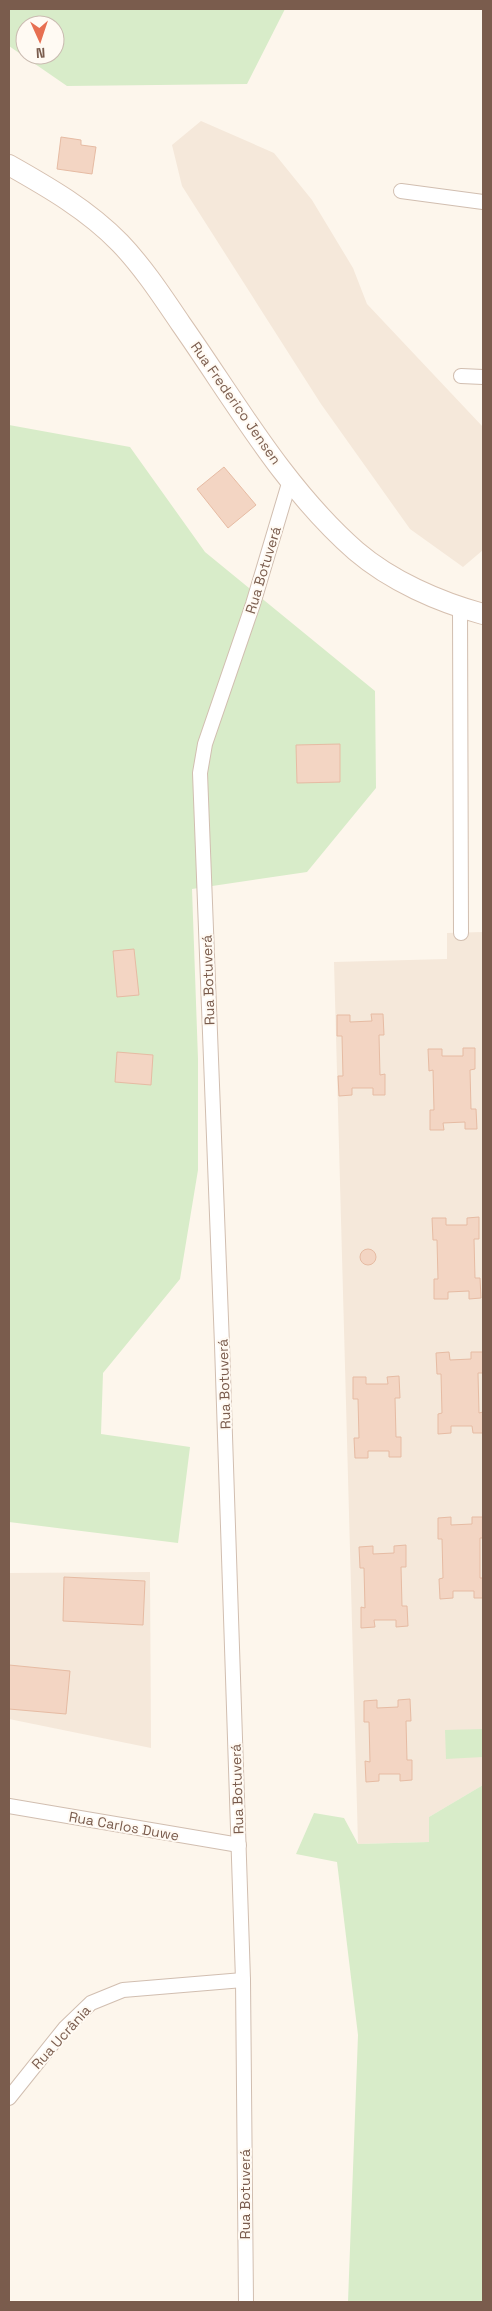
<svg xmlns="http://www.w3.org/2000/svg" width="492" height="2311" font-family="'Space Grotesk',sans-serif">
<rect width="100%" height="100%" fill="#fdf6ec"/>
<g fill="#f5e8da">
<path d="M201,121L274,153L312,200L353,268L367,304L483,427V550L463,567L410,529L321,404L182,186L172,145Z"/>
<path d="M483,932V1785L429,1817V1842L358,1844L334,962L447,959V933Z"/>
<path d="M150,1572L151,1748L9,1719V1573Z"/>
</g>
<g fill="#d8ecc9" fill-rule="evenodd">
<path d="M9,9H285L247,84L67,86L9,46ZM25,25H55V55H25Z"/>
<path d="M9,425L130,447L205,552L375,691L376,788L307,872L192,889L198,1059V1170L180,1279L103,1373L101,1434L190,1447L178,1543L9,1522Z"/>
<path d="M482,660H483V938V932Z"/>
<path d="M483,1729V1757L446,1759L445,1730Z"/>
<path d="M483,1785V2302H348L358,2035L337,1862L296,1854L314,1813L344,1818L358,1844L429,1842V1817Z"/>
</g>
<g fill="#f3d5c3" stroke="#e6bba3">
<path d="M61,137L81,140V145L96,147L92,174L57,169Z"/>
<path d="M224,467L256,505L228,528L197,489Z"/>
<path d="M340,744V782L297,783L296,745Z"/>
<path d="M134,949L139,995L117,997L113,951Z"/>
<path d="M371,1014H383L384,1035H379L380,1075L385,1074V1095H373V1088H352V1095L339,1096L338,1076H343L342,1036H337V1015H350V1022L372,1021Z"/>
<path d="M463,1048H475V1069L470,1070L471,1109H476L477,1129H465V1122L443,1123L444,1130H430V1110H434L433,1070L429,1071L428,1049H442V1056H463Z"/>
<path d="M117,1052L153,1055L151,1085L115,1082Z"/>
<path d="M479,1217V1239H474L475,1278H480L481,1298L469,1299V1291L448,1292V1299H434V1279H438L437,1240H433L432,1218H446V1225H467V1218Z"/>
<circle cx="368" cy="1257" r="8"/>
<path d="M449,1352L450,1360L471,1359V1352H483V1373H478L479,1413L483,1412V1433H473L472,1426H451V1433L438,1434V1414L442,1413L441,1374H437L436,1353Z"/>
<path d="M399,1376L400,1398H395L396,1437H401V1457H389V1451H368V1458H355L354,1438H359L358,1399H353V1377H366V1384H388L387,1377Z"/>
<path d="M451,1517V1525L472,1524V1517H483V1538H480V1578H483V1598H474V1591H453V1598L440,1599L439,1579L443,1578L442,1539H438V1518Z"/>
<path d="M406,1545V1567H401L402,1606H407L408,1626L396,1627V1620H374L375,1627L361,1628V1607L365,1608L364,1568H360L359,1547L373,1546V1554L394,1553V1546Z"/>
<path d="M64,1577L145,1581L143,1625L63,1621Z"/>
<path d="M9,1665L70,1671L66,1714L9,1709Z"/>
<path d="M410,1699L411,1721H406L407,1760H412V1780L400,1781V1774H379V1781L366,1782L365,1761L370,1762L369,1722H364V1701L377,1700V1708L398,1707V1700Z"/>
</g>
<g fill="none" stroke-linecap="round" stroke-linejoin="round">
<defs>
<g id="minor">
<path d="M401,191L483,202"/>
<path d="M461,376L483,377"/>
<path d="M460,608L461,933"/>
<path d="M9,1806L239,1845"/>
<path d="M9,2098L65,2028L91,2003L123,1990L243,1980"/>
<path d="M246,2302L243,1980L222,1345L200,773L205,744L253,604L290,480"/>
</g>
<path id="secondary" d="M9,165C48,187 88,210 120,243C143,267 162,296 181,324C235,401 284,488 356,551C391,581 439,602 483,614"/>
</defs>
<use href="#minor" stroke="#d1beb0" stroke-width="16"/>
<use href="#secondary" stroke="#d6c0b0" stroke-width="22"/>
<use href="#minor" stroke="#fff" stroke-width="14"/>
<use href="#secondary" stroke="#fff" stroke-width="20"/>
</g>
<g text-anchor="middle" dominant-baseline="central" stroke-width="4" stroke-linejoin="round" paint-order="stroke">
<g font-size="14" fill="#7a5c4d" stroke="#fffaf3">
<text transform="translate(236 403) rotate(55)">Rua Frederico Jensen</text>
<text transform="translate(263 570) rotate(-73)">Rua Botuverá</text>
<text transform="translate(208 980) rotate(-92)">Rua Botuverá</text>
<text transform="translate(224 1384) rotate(-92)">Rua Botuverá</text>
<text transform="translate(237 1789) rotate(-92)">Rua Botuverá</text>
<text transform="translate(124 1826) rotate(10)">Rua Carlos Duwe</text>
<text transform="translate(61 2037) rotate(-48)">Rua Ucrânia</text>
<text transform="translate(245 2194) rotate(-90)">Rua Botuverá</text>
</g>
</g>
<rect width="492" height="2311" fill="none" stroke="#7a5c4d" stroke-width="20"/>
<g transform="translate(40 40) rotate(177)"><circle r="24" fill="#fffaf3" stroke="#cabbb1"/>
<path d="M0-4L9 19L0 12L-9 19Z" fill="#e76f51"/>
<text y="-8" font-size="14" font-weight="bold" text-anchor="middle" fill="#7a5c4d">N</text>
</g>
</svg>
